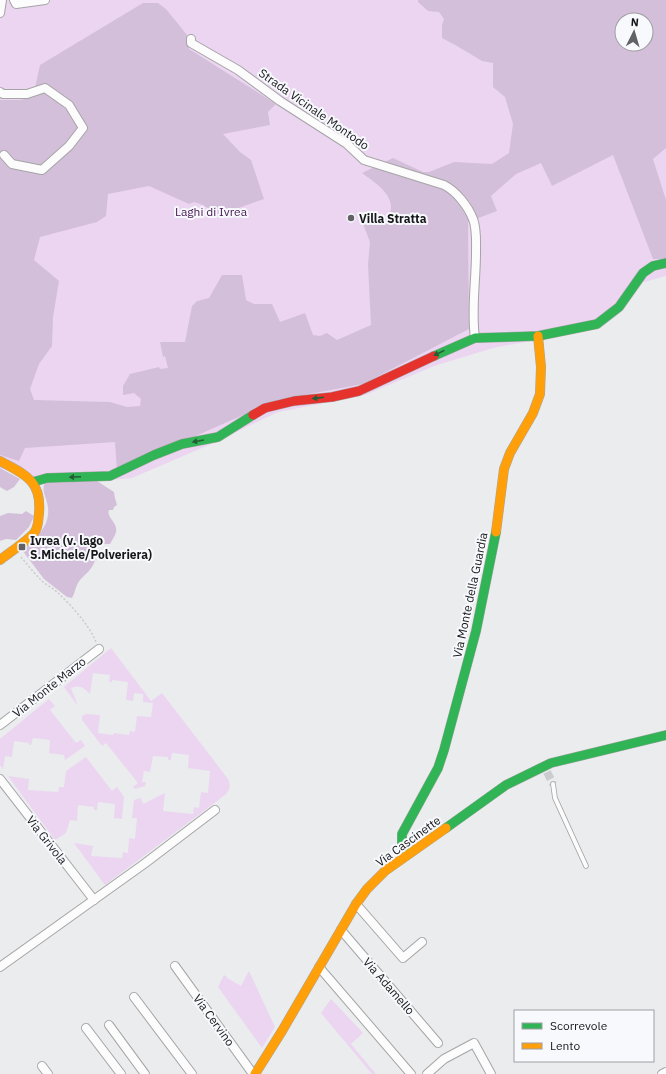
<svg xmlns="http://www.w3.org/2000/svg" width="666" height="1074" font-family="'IBM Plex Sans',sans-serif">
<rect width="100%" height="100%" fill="#ebecee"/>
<g fill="#ebd5f1" fill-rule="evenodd">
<path d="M0,0H666V276L641,283L600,324L562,335L493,348L434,366L365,395L278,412L211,444L132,478L58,485L0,468ZM622,20H646V44H622Z"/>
<path d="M111,648L151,701L162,693L228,779C231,786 230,790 225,795L105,885L74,843L93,846L91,856L122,858L123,852L128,853L129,838L135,839L137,818H132L134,800L141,798L143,804L165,793L163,811L193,814L194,807L199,808L201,792L208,793L210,771L188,768L189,755L172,753L171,760H168V757L153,756L150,772L144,771L142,782H146L145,786L135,789L133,787L138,783L106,743L102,746L82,720V716L86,714L100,715L98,733L113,735L114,733L129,735L130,731L135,732L137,716L151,717L153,703L143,702V694L134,693L133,701L126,700L128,682L112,680V682H109L110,675L93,673L90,694C84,688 80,684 71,688L78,706L64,687Z"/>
<path d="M49,699L55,706L50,710L76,743L81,740L85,746L65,760L64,755L49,753L50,740L33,738L31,745H29V743L14,741L12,757L5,756L3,769L0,765V739Z"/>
<path d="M86,757L112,791L117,787L124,797L122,819L114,818L115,804L98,802L97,810H94V807L78,805L77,821L70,820L66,833L55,840L8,776L29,779L28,790L58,792L59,787H64L66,771Z"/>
<path d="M249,971L275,1027L262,1048L218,987L224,975L227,977V978L241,986Z"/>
<path d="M331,999L363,1033L351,1044L376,1074H372L321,1013Z"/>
</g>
<g fill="#d4bfda" fill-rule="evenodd">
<path d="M418,0H666V148L653,159L666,200V259H653L613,155L552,186L541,163L516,174L491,196L497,211L468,222L469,329L363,384L277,400L117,471L115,442L25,448L19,461L0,455V100H20L33,97L40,65L143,3H158L166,9L187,35L189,49L276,104L268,112L270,125L223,134L240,152L251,160L264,199L219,215L203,205L194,202L189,204L149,186L108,194L106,216L97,222L40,237L34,260L59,281L53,317L52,346L39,364L30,389L34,400L110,402L127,407L140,406L141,399L134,393L123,395V386L130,374L159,367L160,369L168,368L165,356L163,357L160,342H185L192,306L197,301L209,298L222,275H242L246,300L254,304H272L280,322L305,313L313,335L320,336L327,333L337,340L371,325L368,265L370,242L362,221L374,216L379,222C385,221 388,219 390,213C396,195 374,182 362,173L393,158L423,172H429L454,162L492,164L509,153L513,124L505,97L493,87V63L482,61L457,46L442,38V25L444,19L439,12L428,11L418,2ZM622,20H646V44H622Z"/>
<path d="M0,468L20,479L14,487L7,491L0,487Z"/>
<path d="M97,481L114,492L115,498L117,505L114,507L113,510H109C106,518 118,522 116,532C115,536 112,540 110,544H98L95,547C98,557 94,566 87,573C84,576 80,579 78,583C75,588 75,593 72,598L67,597L44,579L22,550C39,535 54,523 46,499C44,493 42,489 45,483Z"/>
<path d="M26,511L34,516L29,527L16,540L6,539L0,541V516L8,513L22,514Z"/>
</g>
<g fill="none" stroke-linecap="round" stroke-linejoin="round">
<path stroke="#cbccce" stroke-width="8" stroke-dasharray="8 4" stroke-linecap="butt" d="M547,772L553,784"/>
<defs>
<path id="lane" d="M553,784L555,798L586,866"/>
<g id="street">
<path d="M14,0L16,4L45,0"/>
<path d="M0,13L2,0"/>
<path d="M191,39V43L238,70L280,101L347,144L364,160L444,185C456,191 468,206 473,219C477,229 476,242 476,253C476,281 471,310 475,338"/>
<path d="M0,92L3,94H27L45,88L69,105L83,128L69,146L42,170L12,164L4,155"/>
<path d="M0,725L99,649"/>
<path d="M0,779L94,900"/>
<path d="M356,904L403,958L422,942"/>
<path d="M341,930L438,1043"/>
<path d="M175,966L253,1074"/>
<path d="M0,967L144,864L215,810"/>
<path d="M319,967L411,1074"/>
<path d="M134,997L192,1074"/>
<path d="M109,1025L145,1074"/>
<path d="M86,1028L121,1074"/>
<path d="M42,1066L48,1074"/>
<path d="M427,1074L444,1059L474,1043L491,1074"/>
<path d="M662,1074L666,1072"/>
</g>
<g id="fast">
<path d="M434,356L475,338L538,336L597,324L619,307L643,273L653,266L666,263"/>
<path d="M33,482L47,478L110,476L154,455L182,444L218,437L253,415"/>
<path d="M446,828L506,785L551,763L666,735"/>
<path d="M409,853L402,843V834L438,768L444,750L476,631L496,532"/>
</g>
<g id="slow">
<path d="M0,461C24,474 42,480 39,513C38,520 39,527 34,533C27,541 9,553 0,560"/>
<path d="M496,532L504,469L510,453L533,413L540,394L541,367L538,336"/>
<path d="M255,1074L282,1031L356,904L367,889L385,871L446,828"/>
</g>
<path id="jam" d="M253,415L265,408L294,401L332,397L359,391L434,356"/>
</defs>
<use href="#lane" stroke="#a5a5a6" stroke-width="5.5"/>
<use href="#street" stroke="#a5a5a6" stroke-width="10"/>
<use href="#fast" stroke="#a5a5a6" stroke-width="10"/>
<use href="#slow" stroke="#a5a5a6" stroke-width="10"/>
<use href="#jam" stroke="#a5a5a6" stroke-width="10"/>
<path stroke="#cacbcb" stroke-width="1.5" stroke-dasharray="2 2" stroke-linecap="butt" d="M21,557C27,564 34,573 41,580C46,585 53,588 58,593C71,605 90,626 96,642"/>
<use href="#lane" stroke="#fcfcfc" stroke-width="4"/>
<use href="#street" stroke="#fcfcfc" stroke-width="8"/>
<use href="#fast" stroke="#30b455" stroke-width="9"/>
<use href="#slow" stroke="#ff9f0a" stroke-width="9"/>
<use href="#jam" stroke="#e5322d" stroke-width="9"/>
</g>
<defs><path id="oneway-solid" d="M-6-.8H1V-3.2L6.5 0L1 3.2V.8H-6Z"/></defs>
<g fill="#235e35">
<use href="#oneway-solid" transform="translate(439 353) rotate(154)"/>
<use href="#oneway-solid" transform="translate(318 398) rotate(173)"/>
<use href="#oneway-solid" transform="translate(198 441) rotate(170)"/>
<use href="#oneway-solid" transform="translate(75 477) rotate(178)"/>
</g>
<g fill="#626264" stroke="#f7f9fd" stroke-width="1.5">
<circle cx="351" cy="218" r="4"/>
<rect x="18" y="543" width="8" height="8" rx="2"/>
</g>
<g text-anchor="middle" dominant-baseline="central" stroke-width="4" stroke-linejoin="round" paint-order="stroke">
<g font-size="12" fill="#18181a" stroke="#f7f9fd">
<text transform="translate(314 109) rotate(35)">Strada Vicinale Montodo</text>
<text transform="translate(470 595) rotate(-78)">Via Monte della Guardia</text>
<text transform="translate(49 687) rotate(-38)">Via Monte Marzo</text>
<text transform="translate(47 840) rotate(52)">Via Grivola</text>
<text transform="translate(408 841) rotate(-36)">Via Cascinette</text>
<text transform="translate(389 986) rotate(49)">Via Adamello</text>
<text transform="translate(214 1020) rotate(54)">Via Cervino</text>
</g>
<g font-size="12" fill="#461650" stroke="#f7f9fd">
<text x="211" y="211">Laghi di Ivrea</text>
</g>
<g font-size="12" font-weight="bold" fill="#18181a" stroke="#f7f9fd" text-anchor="start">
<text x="359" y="218">Villa Stratta</text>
<text x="30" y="540">Ivrea (v. lago<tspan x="30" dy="14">S.Michele/Polveriera)</tspan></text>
</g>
</g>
<rect x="514" y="1010" width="140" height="52" fill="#f7f9fd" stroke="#9e9fa2"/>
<rect x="522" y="1023" width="20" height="6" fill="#30b455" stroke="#9e9fa2"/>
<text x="550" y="1030" font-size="12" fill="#18181a">Scorrevole</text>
<rect x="522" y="1043" width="20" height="6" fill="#ff9f0a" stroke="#9e9fa2"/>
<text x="550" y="1050" font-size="12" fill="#18181a">Lento</text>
<g transform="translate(634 32) rotate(5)"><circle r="19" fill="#f7f9fd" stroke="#9e9fa2"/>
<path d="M0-3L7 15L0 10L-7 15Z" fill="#626264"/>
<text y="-6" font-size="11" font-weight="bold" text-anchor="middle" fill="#18181a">N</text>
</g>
</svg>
